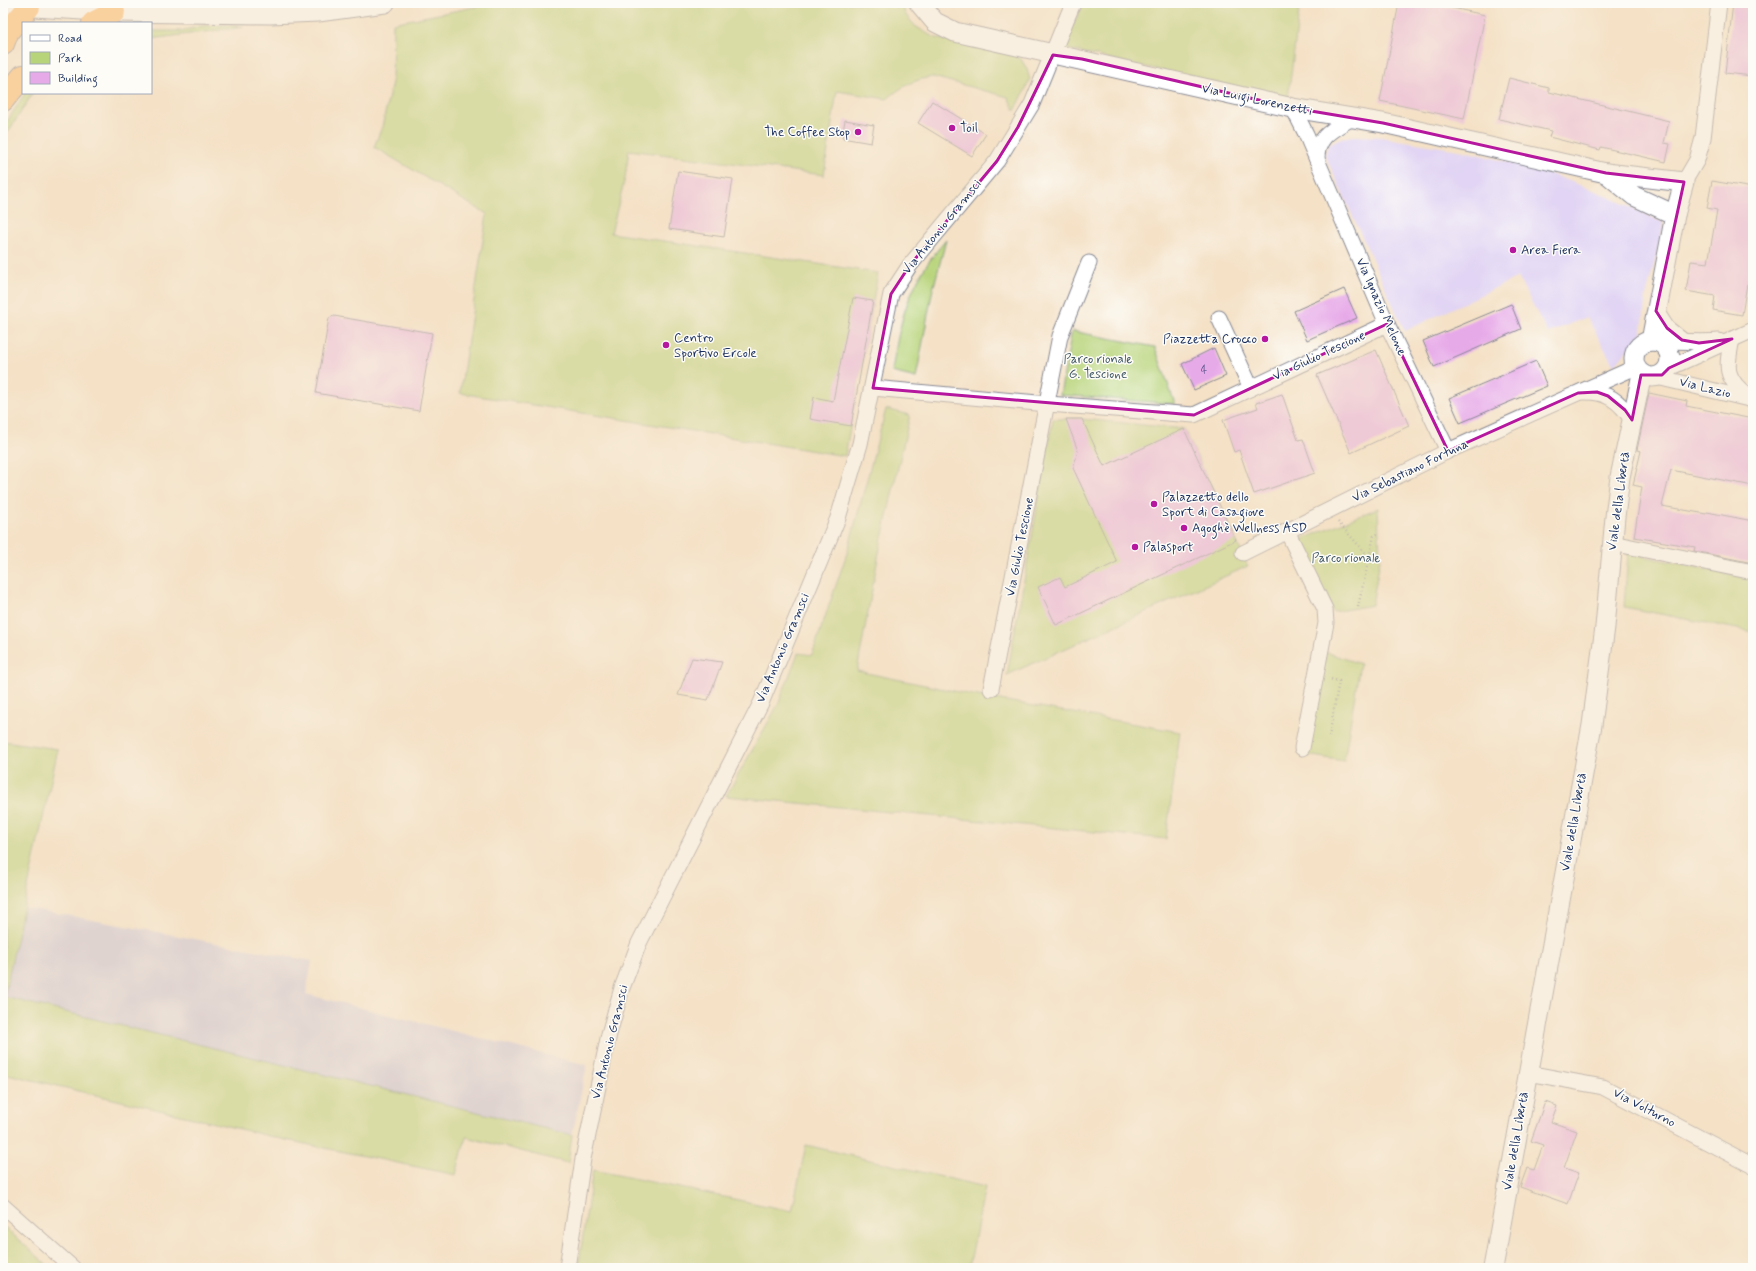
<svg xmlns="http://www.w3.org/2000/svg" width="1756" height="1271" font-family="Mynerve,sans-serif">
<rect width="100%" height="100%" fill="#fdfcf7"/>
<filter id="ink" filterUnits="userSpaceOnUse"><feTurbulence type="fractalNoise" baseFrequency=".025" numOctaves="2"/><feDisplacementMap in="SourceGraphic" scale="8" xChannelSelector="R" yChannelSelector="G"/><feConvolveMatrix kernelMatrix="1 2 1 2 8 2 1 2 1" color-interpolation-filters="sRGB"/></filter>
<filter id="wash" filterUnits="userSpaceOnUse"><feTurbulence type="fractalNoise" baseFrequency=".012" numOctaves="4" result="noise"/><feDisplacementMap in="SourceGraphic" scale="16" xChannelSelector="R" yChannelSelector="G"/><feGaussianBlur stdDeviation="0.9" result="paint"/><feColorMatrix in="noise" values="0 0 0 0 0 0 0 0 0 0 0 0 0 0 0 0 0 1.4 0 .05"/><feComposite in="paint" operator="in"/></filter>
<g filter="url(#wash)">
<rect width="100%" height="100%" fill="#f4e1c6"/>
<path fill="#e1d4f4" d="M1354,136L1380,137L1464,151L1543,171L1598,192L1664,223L1645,301L1642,331L1634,344L1626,351L1614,366L1587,317L1548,333L1518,277L1405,331L1325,155L1329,144L1341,138Z"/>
<path fill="#c5c0db" d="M23,907L312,961L306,994L587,1065L572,1135L4,997Z"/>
<g fill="#b8d47a" stroke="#6a826c">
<path d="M495,3H901L906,15L915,26L933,37L1016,56L1021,59L1027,69L1030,80L1015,111L1008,97L933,77C915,79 901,87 887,99L837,91L824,175L629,150L625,178L611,233L878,273L845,456L460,393L487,214L374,147L382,127L392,82L393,23Z"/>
<path d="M1084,3H1300L1288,99L1062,48Z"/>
<path d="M226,25L243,27L151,39V31H181L202,26Z"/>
<path d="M25,93H33L3,140V128Z"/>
<path d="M946,240L932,293L916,378L892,372C900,318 909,282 946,240Z"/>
<path d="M1072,331L1155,347L1175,404L1060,395Z"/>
<path d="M886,409L910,415L880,547L857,671L978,696L1180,732L1166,839L726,796L778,705L798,653L812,655L848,550Z"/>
<path d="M1053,419H1082L1184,429L1248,566L1007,675Z"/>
<path d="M1378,508L1380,560L1372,605L1333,612L1300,540Z"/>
<path d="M1628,553L1753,579V632L1624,607Z"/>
<path d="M1326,652L1360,664L1344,761L1306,755Z"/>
<path d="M3,741L58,749L4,997L572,1135L568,1163L466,1137L456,1175L286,1140L3,1073Z"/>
<path d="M806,1145L985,1187L969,1268H578L593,1170L792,1211Z"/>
<path d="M3,1226L51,1268H3Z"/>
</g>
<g id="blocks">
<g fill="#e7aae9">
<path d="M1399,3H1429L1485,15L1464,119L1380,101Z"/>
<path d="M1733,3H1753V76L1725,73Z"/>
<path d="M1509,78L1549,88V92L1669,121L1664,143L1670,144L1666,162L1601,147L1600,150L1549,137L1551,131L1499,119Z"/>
<path d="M932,101L986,134L972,156L918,123Z"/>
<path d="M845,120L874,125L871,143L842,138Z"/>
<path d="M678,171L733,179L724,237L669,229Z"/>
<path d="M1712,181L1753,188V285L1747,284L1742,315L1713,310L1715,296L1686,291L1691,261L1708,263L1717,210L1707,208Z"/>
<path d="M1344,289L1357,318L1307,340L1294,311Z"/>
<path d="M853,298L873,301L851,426L810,419L814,397L833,401Z"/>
<path d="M1511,304L1521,329L1434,367L1423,341Z"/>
<path d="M334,316L432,333L419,411L316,393L329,318Z"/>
<path d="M1214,348L1226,376L1194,390L1182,364Z"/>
<path d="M1376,350L1409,426L1351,453L1317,375Z"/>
<path d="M1536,361L1547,386L1460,423L1449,398Z"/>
<path d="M1649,393L1687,401L1686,406L1753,419V486L1671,470L1662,506L1706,514L1707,512L1753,521V563L1694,551L1695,547L1634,537L1642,487L1633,485L1641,451L1637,450Z"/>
<path d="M1282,394L1298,440L1303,439L1315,473L1254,494L1239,450L1234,452L1223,420L1258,408L1256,403Z"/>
<path d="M1066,419H1082L1104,466L1184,429L1236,540L1056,625L1038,587L1060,577L1065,587L1117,562L1073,468L1078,451Z"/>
<path d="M692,658L722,662L708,700L678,695Z"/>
<path d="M1545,1102L1557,1106L1551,1122L1577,1131L1564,1168L1579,1173L1568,1204L1520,1187L1527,1168L1534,1170L1543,1145L1531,1141Z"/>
</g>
</g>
</g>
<g filter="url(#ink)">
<use href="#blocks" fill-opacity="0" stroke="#888892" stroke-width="1"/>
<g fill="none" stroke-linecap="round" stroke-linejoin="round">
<defs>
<g id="minor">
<path d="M1293,108L1306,134L1387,324L1448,451"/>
<path d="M1317,160C1316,136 1334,129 1352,118"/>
<path d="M1684,182L1697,160L1703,138L1719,3"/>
<path d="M1656,311L1667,328L1682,340"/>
<path d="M1219,318L1251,388"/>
<path d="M1732,339C1726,368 1724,378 1749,397"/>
<path d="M1659,342C1680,340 1699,343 1719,341"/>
<path d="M1669,368L1753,330"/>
<path d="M1657,377L1753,400"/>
<path d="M873,388L1048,404L1194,415L1387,324"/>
<path d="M1583,392C1607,391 1620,401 1632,420"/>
<path d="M1287,531L1325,609L1326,623L1302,748"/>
<path d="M1612,543L1753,572"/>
<path d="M1243,553L1448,451L1636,367"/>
<path d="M991,689L1060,336L1089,263"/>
<path d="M1528,1073L1603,1087L1753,1166"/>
<path d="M3,1206L73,1268"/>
<path d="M567,1268L583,1159L609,1034L622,988L639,943L761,703L838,518L860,444L891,294L910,265L997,161L1018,127L1032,104L1073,3"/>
</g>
<g id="tertiary">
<path d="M919,3L935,22L955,32L1293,108L1383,123L1606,173L1684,182L1675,215L1651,341"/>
<path d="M3,5L114,12L270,14L318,12L385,3"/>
<path d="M1606,173L1634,196L1675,215"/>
<circle cx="1652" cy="359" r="18"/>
<path d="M1493,1268L1592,725L1605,627L1615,517L1620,477L1642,374"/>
</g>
<g id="trunk">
<path d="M93,23L114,12"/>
<path d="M3,44L8,31L29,7"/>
<path d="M3,100L23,76"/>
</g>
</defs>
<use href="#minor" stroke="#888892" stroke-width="17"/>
<use href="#tertiary" stroke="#888892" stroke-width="21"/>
<use href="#trunk" stroke="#888892" stroke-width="24"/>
<g stroke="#888892" stroke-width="2.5" stroke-dasharray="1 3" stroke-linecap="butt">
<path d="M1338,522L1369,557"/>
<path d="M1358,607L1374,536L1379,533"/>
<path d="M1329,737L1339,681L1330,679"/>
</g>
<use href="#minor" stroke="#fff" stroke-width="15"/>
<use href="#tertiary" stroke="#fff" stroke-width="19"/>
<use href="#trunk" stroke="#febc70" stroke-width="22"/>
</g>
</g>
<path d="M0 0H1756V1271H0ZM1053,55L1082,59L1293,108L1383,123L1606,173L1684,182L1656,311L1667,328L1682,340L1699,343L1732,339L1669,368L1662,375H1641L1632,420L1625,410L1608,396L1597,392L1578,393L1448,451L1387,324L1194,415L873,388L891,294L910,265L997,161L1018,127Z" fill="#f4e1c6" fill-opacity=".55" fill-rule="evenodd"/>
<path fill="none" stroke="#b5179e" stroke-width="3" stroke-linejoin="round" d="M1053,55L1082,59L1293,108L1383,123L1606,173L1684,182L1656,311L1667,328L1682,340L1699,343L1732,339L1669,368L1662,375H1641L1632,420L1625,410L1608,396L1597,392L1578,393L1448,451L1387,324L1194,415L873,388L891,294L910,265L997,161L1018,127Z"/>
<g fill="#b5179e" stroke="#fdfcf7" stroke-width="1.5">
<circle cx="952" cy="128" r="4"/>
<circle cx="858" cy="132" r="4"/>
<circle cx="1513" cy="250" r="4"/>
<circle cx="1265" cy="339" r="4"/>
<circle cx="666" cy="345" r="4"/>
<circle cx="1154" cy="504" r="4"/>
<circle cx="1184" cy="528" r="4"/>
<circle cx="1135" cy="547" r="4"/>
</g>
<g text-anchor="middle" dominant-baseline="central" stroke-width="3" stroke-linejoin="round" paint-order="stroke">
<g font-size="11" fill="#4e4e81">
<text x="1204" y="370">4</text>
</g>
<g font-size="13" fill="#1b2f5e" stroke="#fdfcf7">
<text transform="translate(1257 100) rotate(12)">Via Luigi Lorenzetti</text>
<text transform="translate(942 227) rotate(-51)">Via Antonio Gramsci</text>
<text transform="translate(1381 307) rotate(66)">Via Ignazio Melone</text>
<text transform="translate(1319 356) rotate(-25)">Via Giulio Tescione</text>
<text transform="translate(1705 388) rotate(14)">Via Lazio</text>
<text transform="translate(1410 471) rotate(-26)">Via Sebastiano Fortuna</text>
<text transform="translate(1619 501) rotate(-82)">Viale della Libertà</text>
<text transform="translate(1020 547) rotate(-79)">Via Giulio Tescione</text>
<text transform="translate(783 648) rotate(-67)">Via Antonio Gramsci</text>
<text transform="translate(1574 822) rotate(-80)">Viale della Libertà</text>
<text transform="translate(610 1042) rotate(-76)">Via Antonio Gramsci</text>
<text transform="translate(1644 1108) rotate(28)">Via Volturno</text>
<text transform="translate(1516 1141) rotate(-80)">Viale della Libertà</text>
</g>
<g font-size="13" fill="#1b2f5e" stroke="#fdfcf7" text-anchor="start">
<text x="960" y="128">Toil</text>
<text x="850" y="132" text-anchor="end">The Coffee Stop</text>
<text x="1521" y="250">Area Fiera</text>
<text x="674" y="338">Centro<tspan x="674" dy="15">Sportivo Ercole</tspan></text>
<text x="1257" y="339" text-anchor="end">Piazzetta Crocco</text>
<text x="1162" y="497">Palazzetto dello<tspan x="1162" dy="15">Sport di Casagiove</tspan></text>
<text x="1192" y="528">Agoghè Wellness ASD</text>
<text x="1143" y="547">Palasport</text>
</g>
<g font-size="13" fill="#425865" stroke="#fdfcf7">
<text x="1098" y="359">Parco rionale<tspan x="1098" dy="15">G. Tescione</tspan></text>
<text x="1346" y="558">Parco rionale</text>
</g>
</g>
<rect width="1756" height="1271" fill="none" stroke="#fdfcf7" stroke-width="16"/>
<rect x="22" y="22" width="130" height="72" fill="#fdfcf7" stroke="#a3aaba"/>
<rect x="30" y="35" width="20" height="6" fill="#ffffff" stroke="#a3aaba"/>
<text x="58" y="42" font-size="12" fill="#1b2f5e">Road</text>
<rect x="30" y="52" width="20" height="12" fill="#b8d47a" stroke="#a3aaba"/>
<text x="58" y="62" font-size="12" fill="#1b2f5e">Park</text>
<rect x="30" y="72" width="20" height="12" fill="#e7aae9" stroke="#a3aaba"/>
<text x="58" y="82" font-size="12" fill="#1b2f5e">Building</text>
</svg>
